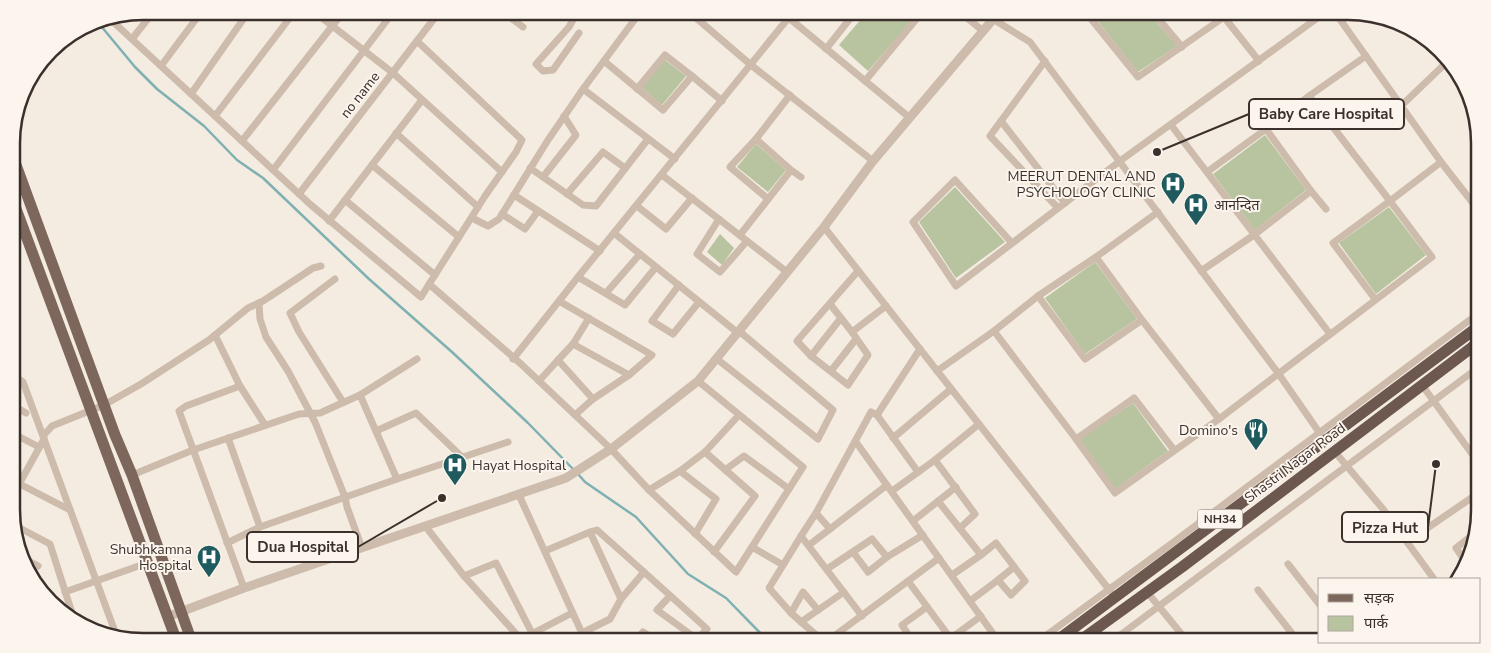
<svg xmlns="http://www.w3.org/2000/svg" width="1491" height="653" font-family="'Nunito Sans','Noto Sans Devanagari',sans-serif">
<rect width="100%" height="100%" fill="#f4ebe1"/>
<g fill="#b8c4a0">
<path d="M868,11H920L868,71L839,45Z"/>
<path d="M1102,11H1147L1177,46L1138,72L1096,19Z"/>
<path d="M665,60L686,76L662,105L641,87Z"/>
<path d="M1265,135L1306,190L1255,230L1213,174Z"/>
<path d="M756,144L786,170L768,192L737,167Z"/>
<path d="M955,187L1005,242L956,278L919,222Z"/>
<path d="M1389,207L1426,255L1376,294L1339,243Z"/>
<path d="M720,234L734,248L722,265L707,252Z"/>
<path d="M1095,262L1137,319L1085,354L1045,298Z"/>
<path d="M1133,403L1168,451L1115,489L1080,439Z"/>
</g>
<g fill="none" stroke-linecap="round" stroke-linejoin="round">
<g stroke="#7fb0b2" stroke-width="2.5">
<path d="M96,20L135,67L157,89L204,126L237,160L263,178L369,279L452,352L528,423L574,470"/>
<path d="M578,474L585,482L636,517L688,574L726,598L769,642"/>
</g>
<g stroke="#cdbbac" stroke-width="7">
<path d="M313,11L393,73L502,172"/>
<path d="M502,11L523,27"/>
<path d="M569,11L575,16L569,27L536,64L543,71L553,70L579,33"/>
<path d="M688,11L751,65L873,161"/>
<path d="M959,11L983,31"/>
<path d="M1084,11L1092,20"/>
<path d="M1098,11L1092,20L1138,77L1224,17L1259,61"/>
<path d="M1152,11L1182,47"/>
<path d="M1220,11L1224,17L1231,11"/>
<path d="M1334,11L1441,162L1479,211"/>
<path d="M109,18L311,205L421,297L485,196L516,152L522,140L417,41"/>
<path d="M789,18L910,118"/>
<path d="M993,19L1030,42L1278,373L1321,435"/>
<path d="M132,39L154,11"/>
<path d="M826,49L856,11"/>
<path d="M604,61L663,110L692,76L722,101"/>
<path d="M1045,61L990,136L1058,208"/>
<path d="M161,66L202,11"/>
<path d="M865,81L923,11"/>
<path d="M583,89L675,159"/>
<path d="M637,89L665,55L692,76"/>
<path d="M191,94L249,11"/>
<path d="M1309,96L1366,56"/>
<path d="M1401,106L1449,60"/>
<path d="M215,116L295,11"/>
<path d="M1001,121L1065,203"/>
<path d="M1171,125L1330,334"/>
<path d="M1266,129L1309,96L1390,201L1441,162"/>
<path d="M396,133L478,207"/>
<path d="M756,139L790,95"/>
<path d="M242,141L344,11"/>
<path d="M372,165L459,237"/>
<path d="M530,168L583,205L596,206L648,139"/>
<path d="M273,170L394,11"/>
<path d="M662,175L787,272"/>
<path d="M543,177L576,135L564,116"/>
<path d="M1311,191L1326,209"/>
<path d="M299,194L440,11"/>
<path d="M567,194L603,152L625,168"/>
<path d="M514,195L600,251"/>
<path d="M768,199L730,167L756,139L791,170"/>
<path d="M345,200L435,275"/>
<path d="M637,206L666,229L692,198"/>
<path d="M502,214L525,229L538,211"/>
<path d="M472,218L488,226L499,219L548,140L583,89L641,11"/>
<path d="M719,219L697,254L720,272L747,241"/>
<path d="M329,221L422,100"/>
<path d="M824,227L1111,592"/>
<path d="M614,233L738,333"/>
<path d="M740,235L791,170L801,177"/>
<path d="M1012,243L955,180L913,222L956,286L1120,161L1327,11"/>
<path d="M1096,257L1158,212"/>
<path d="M858,271L797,341L811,356L848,385L868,355L852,332L886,306"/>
<path d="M1201,271L1254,235L1311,191L1266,129L1207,172"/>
<path d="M578,277L625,305L656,267"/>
<path d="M335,279L290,313L299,332L343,402"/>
<path d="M429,284L521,364L611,449L649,490L736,572L803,467L698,381"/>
<path d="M679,285L652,321L673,334L699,302"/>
<path d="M606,293L640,254"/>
<path d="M1038,296L994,331L1076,439"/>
<path d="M559,301L652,355L629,375L573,344L589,318"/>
<path d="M259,303L260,319L266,337L288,371L315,422L345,497L347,507L362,548"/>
<path d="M830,304L852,332"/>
<path d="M1142,320L1096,257L1038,296L1085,359L1142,320L1219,419L1432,257L1390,201L1333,243L1375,299"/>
<path d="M215,335L240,386L265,425"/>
<path d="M573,344L558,360L593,399L629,375"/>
<path d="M811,356L841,318"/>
<path d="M513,359L578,277L794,11"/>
<path d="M717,359L818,439L833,410L739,331"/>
<path d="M831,371L856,339"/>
<path d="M937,371L994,331"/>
<path d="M12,375L23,382L117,637"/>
<path d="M539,381L558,360"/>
<path d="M1422,385L1480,465"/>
<path d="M240,386L186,406L179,411L244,588"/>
<path d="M360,395L397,479"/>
<path d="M12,405L26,413"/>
<path d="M575,415L593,399"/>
<path d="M877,415L920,349"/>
<path d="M376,431L416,413L462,457"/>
<path d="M12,433L39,447"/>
<path d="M228,438L260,527"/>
<path d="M893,438L951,389"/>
<path d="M856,442L999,642"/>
<path d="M1174,450L1134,398L1076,439L1115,493L1219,419"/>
<path d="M705,452L755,496L714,552"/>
<path d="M1335,452L1383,509L1434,579"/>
<path d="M935,460L979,424"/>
<path d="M725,470L744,456L789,489"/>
<path d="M680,471L705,452L739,415"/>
<path d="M132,475L193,450L299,414L320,413L360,395L417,359"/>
<path d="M12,480L70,510"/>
<path d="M649,490L680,471L716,499L695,534"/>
<path d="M892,491L935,460L975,514L960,528"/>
<path d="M519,495L586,642"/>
<path d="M12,497L44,439V435L52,426L104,405L141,384L209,340L248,308L263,301L313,268L321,266"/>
<path d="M938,501L981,555L996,543L1025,581L1011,595L998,580L970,601"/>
<path d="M816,513L830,529L887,485"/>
<path d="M913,521L956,487"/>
<path d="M12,524L50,544L72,613"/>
<path d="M426,527L464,576"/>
<path d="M590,532L597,530C634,563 671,596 707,629L697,639L657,610L670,596"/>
<path d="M801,536L769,588L791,613L824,642"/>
<path d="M1407,542L1480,492"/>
<path d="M227,543L260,527L397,479L508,442"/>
<path d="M809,545L830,529"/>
<path d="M752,547L783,565"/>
<path d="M545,551L590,532L621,599L610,619L582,633"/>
<path d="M887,557L923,535"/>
<path d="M26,560L38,566"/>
<path d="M1288,564L1320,605"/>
<path d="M1467,564L1456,548L1475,533"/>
<path d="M827,569L872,539L887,557L868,572L853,552"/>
<path d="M952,575L981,555"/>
<path d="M998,580L1014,567"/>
<path d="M908,581L951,639"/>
<path d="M1258,590L1298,641"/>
<path d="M65,592L147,563"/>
<path d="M1147,592L1188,642"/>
<path d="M621,599L644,572"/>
<path d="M791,613L803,592L818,610"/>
<path d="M862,616L801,536L816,513L871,412L877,415L918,472"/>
<path d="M801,622L844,592"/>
<path d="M520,638L464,576L496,563L532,633"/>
<path d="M947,641L981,616"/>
<path d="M516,642L572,613"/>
<path d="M635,642L643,632L658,642"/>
<path d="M728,642H730"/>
<path d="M826,642L939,558"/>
<path d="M913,642L902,625L927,607"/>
<path d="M1044,642L1048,634L1175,541L1479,313"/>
<path d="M1111,642L1479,367"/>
</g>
<path stroke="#cdbbac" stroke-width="9" d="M167,617L244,588L566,478L611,449L698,381L824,227L873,161L1000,11"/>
<g stroke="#7d675c" stroke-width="11">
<path d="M12,154L115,435L132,475L192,642"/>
<path d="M12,198L177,642"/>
</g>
<g stroke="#6c584f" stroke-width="11">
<path d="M1055,642L1479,326"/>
<path d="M1078,642L1182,567L1479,342"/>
</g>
</g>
<defs>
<symbol id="hospital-pin" viewBox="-11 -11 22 30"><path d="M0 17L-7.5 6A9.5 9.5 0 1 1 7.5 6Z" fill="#1f5a5e" stroke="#fbf5ee"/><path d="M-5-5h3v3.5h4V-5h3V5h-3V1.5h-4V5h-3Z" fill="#fff"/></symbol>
<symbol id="restaurant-pin" viewBox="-11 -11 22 30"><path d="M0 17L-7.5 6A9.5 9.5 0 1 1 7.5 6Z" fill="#1f5a5e" stroke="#fbf5ee"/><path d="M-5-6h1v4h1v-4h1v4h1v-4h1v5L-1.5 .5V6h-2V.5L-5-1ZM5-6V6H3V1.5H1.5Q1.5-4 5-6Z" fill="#fff"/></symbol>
</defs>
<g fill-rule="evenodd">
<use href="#hospital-pin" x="1159" y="170" width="28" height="38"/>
<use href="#hospital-pin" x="1182" y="191" width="28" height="38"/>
<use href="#restaurant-pin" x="1242" y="416" width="28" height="38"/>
<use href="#hospital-pin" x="441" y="451" width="28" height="38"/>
<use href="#hospital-pin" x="195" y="543" width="28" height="38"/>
</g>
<g text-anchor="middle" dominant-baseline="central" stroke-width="4" stroke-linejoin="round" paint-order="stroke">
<rect fill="#fbf5ee" stroke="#756b66" stroke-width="1" x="1197.5" y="509.5" width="45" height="19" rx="4"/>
<g font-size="12" font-weight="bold" fill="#3b302b">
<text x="1220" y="519">NH34</text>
</g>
<g font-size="14" fill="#3b302b" stroke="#fbf5ee">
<text transform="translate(360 95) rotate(-52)">no name</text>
<text transform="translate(1295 463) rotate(-37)">Shastri Nagar Road</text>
</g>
<g font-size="14" fill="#3b302b" stroke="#fbf5ee" text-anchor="end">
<text x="1156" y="176">MEERUT DENTAL AND<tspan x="1156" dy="16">PSYCHOLOGY CLINIC</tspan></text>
<text x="1214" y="205" text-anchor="start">आनन्दित</text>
<text x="1238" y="430">Domino's</text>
<text x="472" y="465" text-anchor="start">Hayat Hospital</text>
<text x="192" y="549">Shubhkamna<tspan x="192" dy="16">Hospital</tspan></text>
</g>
</g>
<path d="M0 0H1491V653H0ZM143 20H1348A123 123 0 0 1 1471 143V510A123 123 0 0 1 1348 633H143A123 123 0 0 1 20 510V143A123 123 0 0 1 143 20Z" fill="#fbf5ee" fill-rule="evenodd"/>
<path fill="none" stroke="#3b302b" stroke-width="2.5" d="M143 20H1348A123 123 0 0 1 1471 143V510A123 123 0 0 1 1348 633H143A123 123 0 0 1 20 510V143A123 123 0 0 1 143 20Z"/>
<path fill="none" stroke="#3b302b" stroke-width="2" d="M1157 152L1249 114M1436 464L1428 527M442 498L358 547"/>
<g fill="#3b302b" stroke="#fbf5ee" stroke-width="2">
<circle cx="1157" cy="152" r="5"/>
<circle cx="1436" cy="464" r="5"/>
<circle cx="442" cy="498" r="5"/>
</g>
<g fill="#fbf5ee" stroke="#3b302b" stroke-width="2">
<rect x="1249" y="99" width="155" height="30" rx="5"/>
<rect x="1342" y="512" width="86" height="30" rx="5"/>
<rect x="247" y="532" width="111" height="30" rx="5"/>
</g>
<g font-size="15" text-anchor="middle" font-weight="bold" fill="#3b302b">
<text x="1326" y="119">Baby Care Hospital</text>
<text x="1385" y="533">Pizza Hut</text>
<text x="303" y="552">Dua Hospital</text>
</g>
<rect x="1318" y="578" width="162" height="65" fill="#fbf5ee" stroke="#aea6a0"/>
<rect x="1328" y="594" width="25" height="8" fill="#7d675c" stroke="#aea6a0"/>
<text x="1364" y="603" font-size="15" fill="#3b302b">सड़क</text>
<rect x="1328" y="616" width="25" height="15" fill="#b8c4a0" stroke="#aea6a0"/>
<text x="1364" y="628" font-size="15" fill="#3b302b">पार्क</text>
</svg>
